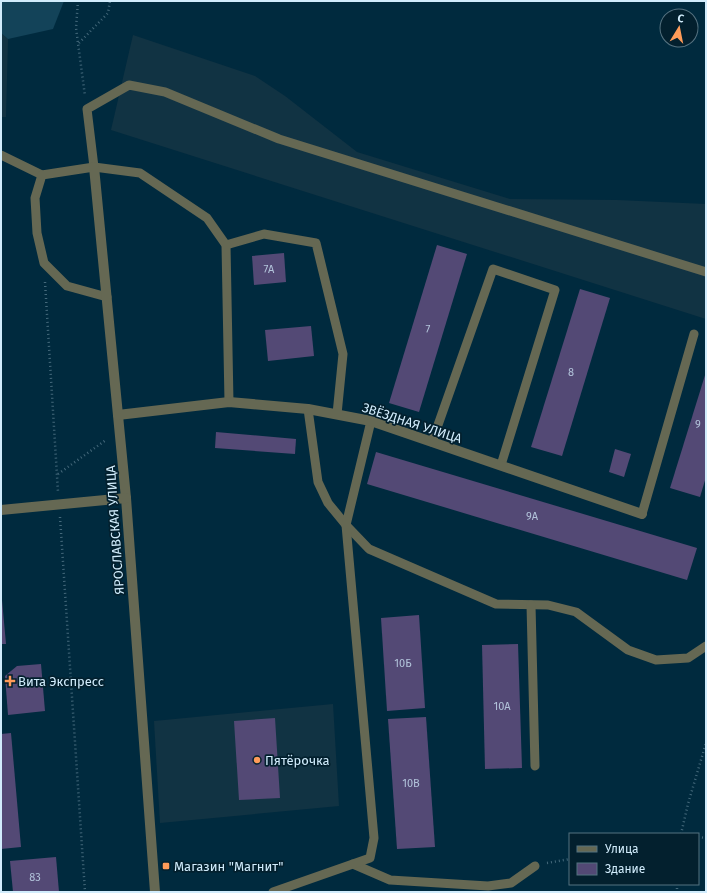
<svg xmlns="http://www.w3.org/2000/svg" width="707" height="893" font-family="'Fira Sans',sans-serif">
<rect width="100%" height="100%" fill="#002a3e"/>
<g fill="#113343">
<path d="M1,33L8,39L6,117H1Z"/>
<path d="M133,35L255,76L285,96L357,152L510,199L617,200L706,204V319L111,130Z"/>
<path d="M333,704L339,806L160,823L154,721Z"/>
</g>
<path fill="#134359" d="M1,1H64L53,29L8,39L1,33Z"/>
<g fill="#534975">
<path d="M437,245L467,254L419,412L389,403Z"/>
<path d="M284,253L286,282L254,285L252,256Z"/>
<path d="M580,289L610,298L562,456L531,447Z"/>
<path d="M311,326L314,356L268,361L265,330Z"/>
<path d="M706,372V477L700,497L670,488Z"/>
<path d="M216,432L296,439L295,454L215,448Z"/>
<path d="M615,449L631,454L624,477L609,472Z"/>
<path d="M376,452L697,548L687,580L367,484Z"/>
<path d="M1,600H2L6,644H1Z"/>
<path d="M419,615L425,708L387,711L381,618Z"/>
<path d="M518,644L522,768L485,769L482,645Z"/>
<path d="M41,664L45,711L8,715L5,676L17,666Z"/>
<path d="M426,717L435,847L397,849L388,719Z"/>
<path d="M275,718L280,798L239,800L234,721Z"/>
<path d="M11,733L21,847L1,849V734Z"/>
<path d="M56,857L59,892H13L10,861Z"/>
</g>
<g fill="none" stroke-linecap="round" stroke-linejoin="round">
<g stroke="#44697b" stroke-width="2.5" stroke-dasharray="1 3" stroke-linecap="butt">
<path d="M78,1L76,28L85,96"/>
<path d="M79,43L108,13L110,1"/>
<path d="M45,282L58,492"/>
<path d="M58,474L106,440"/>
<path d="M60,517L85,892"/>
<path d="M681,834L688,804L706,743"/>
<path d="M698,837L706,838"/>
<path d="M547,863L570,859"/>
<path d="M677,884V892"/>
</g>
<g stroke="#656853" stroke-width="9">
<path d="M1,155L42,175"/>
<path d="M94,167L87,109L129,85L165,92L279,139L706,272"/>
<path d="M226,245L264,234L316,243L343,354L337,414"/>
<path d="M107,297L67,286L44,263L37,233L35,198L42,175L94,167L140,173L207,218L226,245L229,402"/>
<path d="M308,409L318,482L328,503L346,525L369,549L496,604L548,605L576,612L628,650L656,660L688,658L706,646"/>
<path d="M432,442L493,269L555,290L501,465"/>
<path d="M642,514L694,334"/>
<path d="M531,605L535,766"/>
<path d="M353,864L390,880L488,886L511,883L535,866"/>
<path d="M273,892L370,858L374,838L346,525L371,421"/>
</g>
<g stroke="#656853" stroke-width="10">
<path d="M94,167L126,498L155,892"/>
<path d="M118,415L229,402L308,409L371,421L642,514"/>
<path d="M1,510L126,498"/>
</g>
</g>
<g fill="#fe9b59" stroke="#03202e" stroke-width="1.5">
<path d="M8 675h4v4h4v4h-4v4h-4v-4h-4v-4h4z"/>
<circle cx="257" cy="760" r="4"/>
<rect x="162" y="862" width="8" height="8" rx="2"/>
</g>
<g text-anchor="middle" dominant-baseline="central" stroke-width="3.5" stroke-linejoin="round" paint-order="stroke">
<g font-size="11" fill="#b2c3da">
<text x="269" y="269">7А</text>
<text x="428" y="329">7</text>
<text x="571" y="372">8</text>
<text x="698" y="424">9</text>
<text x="532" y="516">9А</text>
<text x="403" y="663">10Б</text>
<text x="502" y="706">10А</text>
<text x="411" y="783">10В</text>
<text x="35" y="877">83</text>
</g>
<g font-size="13" fill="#d1ecfc" stroke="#03202e">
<text transform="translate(412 423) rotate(18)">ЗВЁЗДНАЯ УЛИЦА</text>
<text transform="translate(115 530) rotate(-94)">ЯРОСЛАВСКАЯ УЛИЦА</text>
</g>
<g font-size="13" fill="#d1ecfc" stroke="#03202e" text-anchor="start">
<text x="18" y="681">Вита Экспресс</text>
<text x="265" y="760">Пятёрочка</text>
<text x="174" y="866">Магазин "Магнит"</text>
</g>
</g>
<rect width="707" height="893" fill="none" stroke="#d1ecfc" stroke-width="4"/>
<rect x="569" y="833" width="130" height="52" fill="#03202e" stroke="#557280"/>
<rect x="577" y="846" width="20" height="6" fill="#656853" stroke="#557280"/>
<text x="605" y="853" font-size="12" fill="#d1ecfc">Улица</text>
<rect x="577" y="863" width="20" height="12" fill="#534975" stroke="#557280"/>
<text x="605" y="873" font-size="12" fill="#d1ecfc">Здание</text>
<g transform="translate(679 28) rotate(10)"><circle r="19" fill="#03202e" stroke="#557280"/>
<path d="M0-3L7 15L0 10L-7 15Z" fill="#fe9b59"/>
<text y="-6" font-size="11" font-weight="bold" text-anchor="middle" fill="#d1ecfc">С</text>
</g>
</svg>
